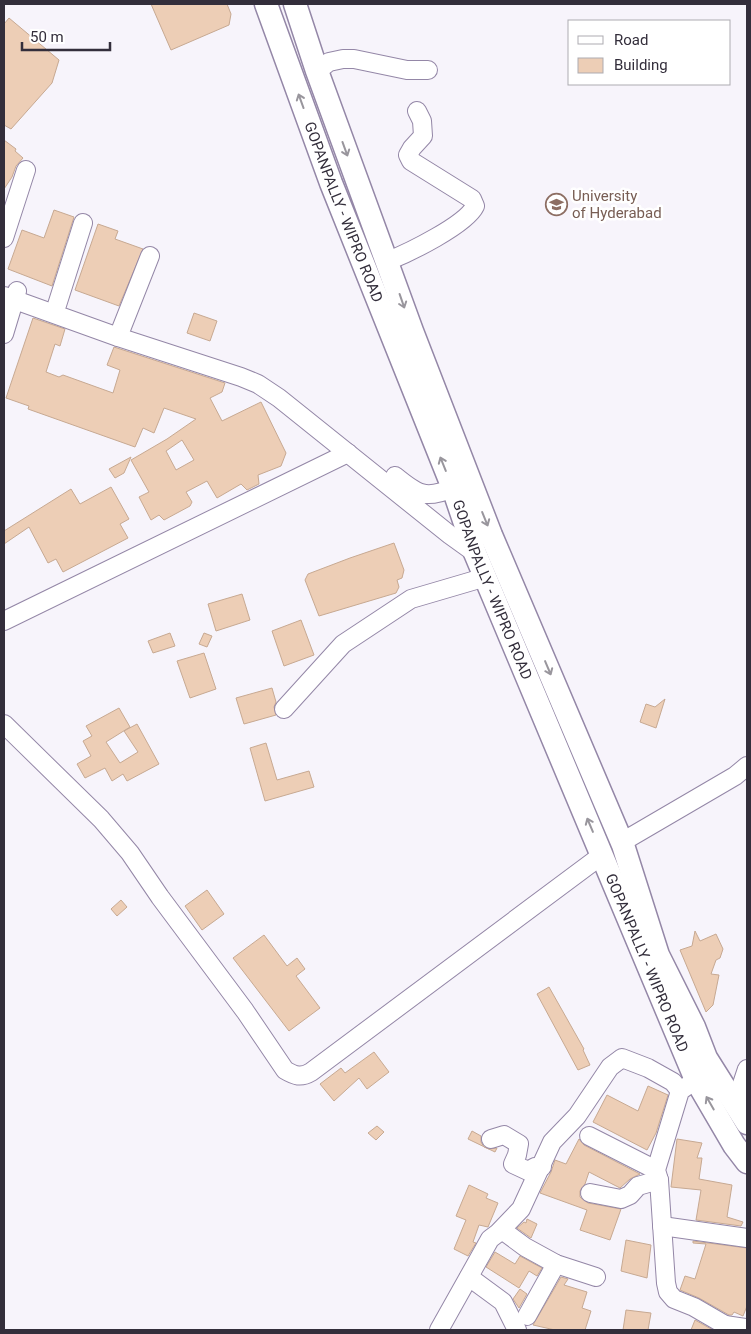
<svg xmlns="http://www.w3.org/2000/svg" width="751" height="1334" font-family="Roboto,sans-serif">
<rect width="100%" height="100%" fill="#f7f4fb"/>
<g fill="#edceb6" stroke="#c7a992" fill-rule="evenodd">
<path d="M151,4H227L231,14L229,25L171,50Z"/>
<path d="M9,18L59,60L52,83L11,129L4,125V24Z"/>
<path d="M4,140L16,149L15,151L23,158L16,166L12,177L4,189Z"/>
<path d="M54,210L74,217L52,286L8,269L22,230L44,238Z"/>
<path d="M98,224L118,231L115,239L143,249L119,306L75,290Z"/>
<path d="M194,313L217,321L210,341L187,333Z"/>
<path d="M33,318L65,329L60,346L55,344L46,372L59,377L63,375L113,393L120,370L107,365L114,347L225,383L222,392L210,398L222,421L261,402L286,453L281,466L258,475L259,484L247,490L241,484L217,498L207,481L186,492L192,502L190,506L164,520L159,515L151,520L139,497L149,492L131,460L167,439L196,419L164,408L154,433L143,428L135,447L28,409L29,406L6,398ZM182,440L194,460L176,470L166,451Z"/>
<path d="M131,457L124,473L115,478L109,469Z"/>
<path d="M111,487L129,519L120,524L128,538L63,572L56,559L48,563L29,527L4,544V531L71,489L80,504Z"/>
<path d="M394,543L404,570L402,578L397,580L399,587L396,593L319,616L305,580L308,574L350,558Z"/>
<path d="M242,594L250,620L216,631L208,604Z"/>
<path d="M301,620L314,655L284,666L272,631Z"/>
<path d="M170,633L175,646L153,653L148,641Z"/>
<path d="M204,633L212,636L207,647L199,644Z"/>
<path d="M204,653L216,689L190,698L177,661Z"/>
<path d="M272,688L276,702L274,707L276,715L244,724L236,698Z"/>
<path d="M665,699L656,728L640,722L646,704L655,707Z"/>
<path d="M119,708L130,727L106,742L120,763L138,752L124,731L137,724L159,764L127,781L123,774L112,781L105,768L85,778L77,764L91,756L83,741L92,736L86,726Z"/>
<path d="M266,743L277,780L309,771L314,787L265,801L250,748Z"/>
<path d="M207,890L224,914L202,930L185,906Z"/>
<path d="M121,900L127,907L117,916L111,909Z"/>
<path d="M695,931L700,941L716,934L723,949L720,958L716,960L711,974L719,975L713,1005L706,1012L680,950L692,946Z"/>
<path d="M264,935L287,966L297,958L305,969L296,976L320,1008L289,1031L233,958Z"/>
<path d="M549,987L584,1049L583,1050L590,1065L578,1070L537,994Z"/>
<path d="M374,1052L389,1072L367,1089L359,1078L334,1101L320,1084L341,1068L345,1073Z"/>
<path d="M648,1086L668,1095L656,1133L647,1150L593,1122L607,1095L638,1111Z"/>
<path d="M377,1126L384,1132L376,1140L368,1133Z"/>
<path d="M472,1131L481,1136V1142L484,1147L489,1149L497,1148L495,1152L468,1139Z"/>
<path d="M579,1139L584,1145L640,1174L630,1179L620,1188L589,1172L585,1184L580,1191V1197L588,1203L621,1209L610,1240L580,1230L587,1210L540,1193L551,1172L555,1160L566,1164Z"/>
<path d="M677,1139L702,1143L697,1158H702L699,1179L732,1185L727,1217L743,1222L741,1226L696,1220L701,1190L671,1187Z"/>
<path d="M469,1185L488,1194L486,1198L498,1203L488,1227L479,1225L473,1242L476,1243L468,1256L454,1249L466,1220L456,1216Z"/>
<path d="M527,1219L537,1224L531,1238L517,1228L524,1222L526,1223Z"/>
<path d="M626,1240L651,1245L647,1278L621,1271Z"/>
<path d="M693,1241L747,1248V1306L743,1316L734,1312L732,1315H729L699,1298L680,1290L685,1276L695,1279L706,1244L693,1243Z"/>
<path d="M495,1252L515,1264L520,1256L542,1268L537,1276L529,1271L519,1288L486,1267Z"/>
<path d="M561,1277L568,1279L564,1285L587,1292L582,1308L591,1311L585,1330H555L533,1325Z"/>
<path d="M520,1289L527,1294L519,1308L513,1299Z"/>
<path d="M626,1310L651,1313L648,1330H623Z"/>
<path d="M695,1320L713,1330H691Z"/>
</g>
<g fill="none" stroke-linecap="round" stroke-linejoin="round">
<defs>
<g id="minor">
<path d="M317,71L329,62L343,59H354L407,70H428"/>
<path d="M4,238L26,170"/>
<path d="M388,261C408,253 466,225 475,206L472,199L411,161L408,155L412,148L423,136L422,121L417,111"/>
<path d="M4,296L118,337L241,377L258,384L279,398L450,535L475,553"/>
<path d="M57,305L83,223"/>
<path d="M4,334L17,291"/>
<path d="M118,337L150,256"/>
<path d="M395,476C417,494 425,500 453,488"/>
<path d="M4,621L348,453"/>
<path d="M284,709L343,644L411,599L486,577"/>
<path d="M4,724L101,819L130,853L160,897L245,1011L285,1070C295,1076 301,1078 311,1072L602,855"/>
<path d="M622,842L735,776L747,766"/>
<path d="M690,1084L680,1091L656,1170L659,1180L666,1283L668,1292L674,1299L694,1307L725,1325L723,1330"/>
<path d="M735,1105L747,1069"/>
<path d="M589,1136L656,1170"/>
<path d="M491,1139L504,1135L519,1144L517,1155L513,1164L528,1171L535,1167H542"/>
<path d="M590,1193L621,1199L630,1195L638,1186L659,1180"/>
<path d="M662,1226L747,1238"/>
<path d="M502,1230L525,1247L556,1264L596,1277"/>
<path d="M469,1277L503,1302L517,1330"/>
<path d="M527,1316L556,1264"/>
<path d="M725,1325L745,1328"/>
<path d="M439,1330L490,1239L498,1233L521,1209L552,1142L577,1116L610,1067L622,1058L648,1068L673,1082L680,1091"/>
</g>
<g id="major">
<path id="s1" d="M266,4L331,183L453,488L475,553L696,1080L734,1145L747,1162"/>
<path d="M295,4L317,71L412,331L491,535L623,845L658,955L694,1027L706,1058L747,1123"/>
</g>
</defs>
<use href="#minor" stroke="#9487a7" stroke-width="20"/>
<use href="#major" stroke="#9487a7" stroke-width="25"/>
<use href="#minor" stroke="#fff" stroke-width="18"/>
<use href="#major" stroke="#fff" stroke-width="22"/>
</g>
<defs><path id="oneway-shaft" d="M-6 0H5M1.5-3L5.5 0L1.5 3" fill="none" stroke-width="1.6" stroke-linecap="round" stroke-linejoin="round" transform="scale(1.25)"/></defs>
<g stroke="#99969d">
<use href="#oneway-shaft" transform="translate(301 101) rotate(-110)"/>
<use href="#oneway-shaft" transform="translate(345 149) rotate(70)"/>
<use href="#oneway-shaft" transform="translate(402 301) rotate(71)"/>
<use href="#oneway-shaft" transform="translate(443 464) rotate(-112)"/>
<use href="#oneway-shaft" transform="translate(485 519) rotate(68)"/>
<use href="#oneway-shaft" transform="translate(548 668) rotate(67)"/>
<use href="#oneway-shaft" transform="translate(590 825) rotate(-113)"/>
<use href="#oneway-shaft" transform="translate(710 1103) rotate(-120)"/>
</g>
<defs>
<symbol id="university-ring" viewBox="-11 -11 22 22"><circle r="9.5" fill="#fff" stroke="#8d6e63" stroke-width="1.5"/><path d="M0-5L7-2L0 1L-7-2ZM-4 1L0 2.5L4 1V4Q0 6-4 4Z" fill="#8d6e63"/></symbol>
</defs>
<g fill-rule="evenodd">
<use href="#university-ring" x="544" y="192" width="25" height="25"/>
</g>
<g text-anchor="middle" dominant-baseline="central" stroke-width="5" stroke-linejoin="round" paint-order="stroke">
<g font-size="15" fill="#785e54" stroke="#fff" text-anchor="start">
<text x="572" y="196">University<tspan x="572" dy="17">of Hyderabad</tspan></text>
</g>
<g font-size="15" fill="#332e3b" stroke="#fff">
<text stroke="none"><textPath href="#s1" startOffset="222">GOPANPALLY - WIPRO ROAD</textPath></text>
<text stroke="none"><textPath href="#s1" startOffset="628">GOPANPALLY - WIPRO ROAD</textPath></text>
<text stroke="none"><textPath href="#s1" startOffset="1032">GOPANPALLY - WIPRO ROAD</textPath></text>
</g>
</g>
<rect width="751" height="1334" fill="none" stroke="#332e3b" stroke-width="10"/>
<rect x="568" y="20" width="162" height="65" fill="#ffffff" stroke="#adabb1"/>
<rect x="578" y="36" width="25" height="8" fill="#ffffff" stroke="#adabb1"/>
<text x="614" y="45" font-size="15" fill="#332e3b">Road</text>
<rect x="578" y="58" width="25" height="15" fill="#edceb6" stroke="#adabb1"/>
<text x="614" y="70" font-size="15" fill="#332e3b">Building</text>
<path d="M22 42v8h88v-8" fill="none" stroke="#332e3b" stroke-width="2.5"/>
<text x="30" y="42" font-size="15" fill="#332e3b" stroke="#ffffff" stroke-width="4" paint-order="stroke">50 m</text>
</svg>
